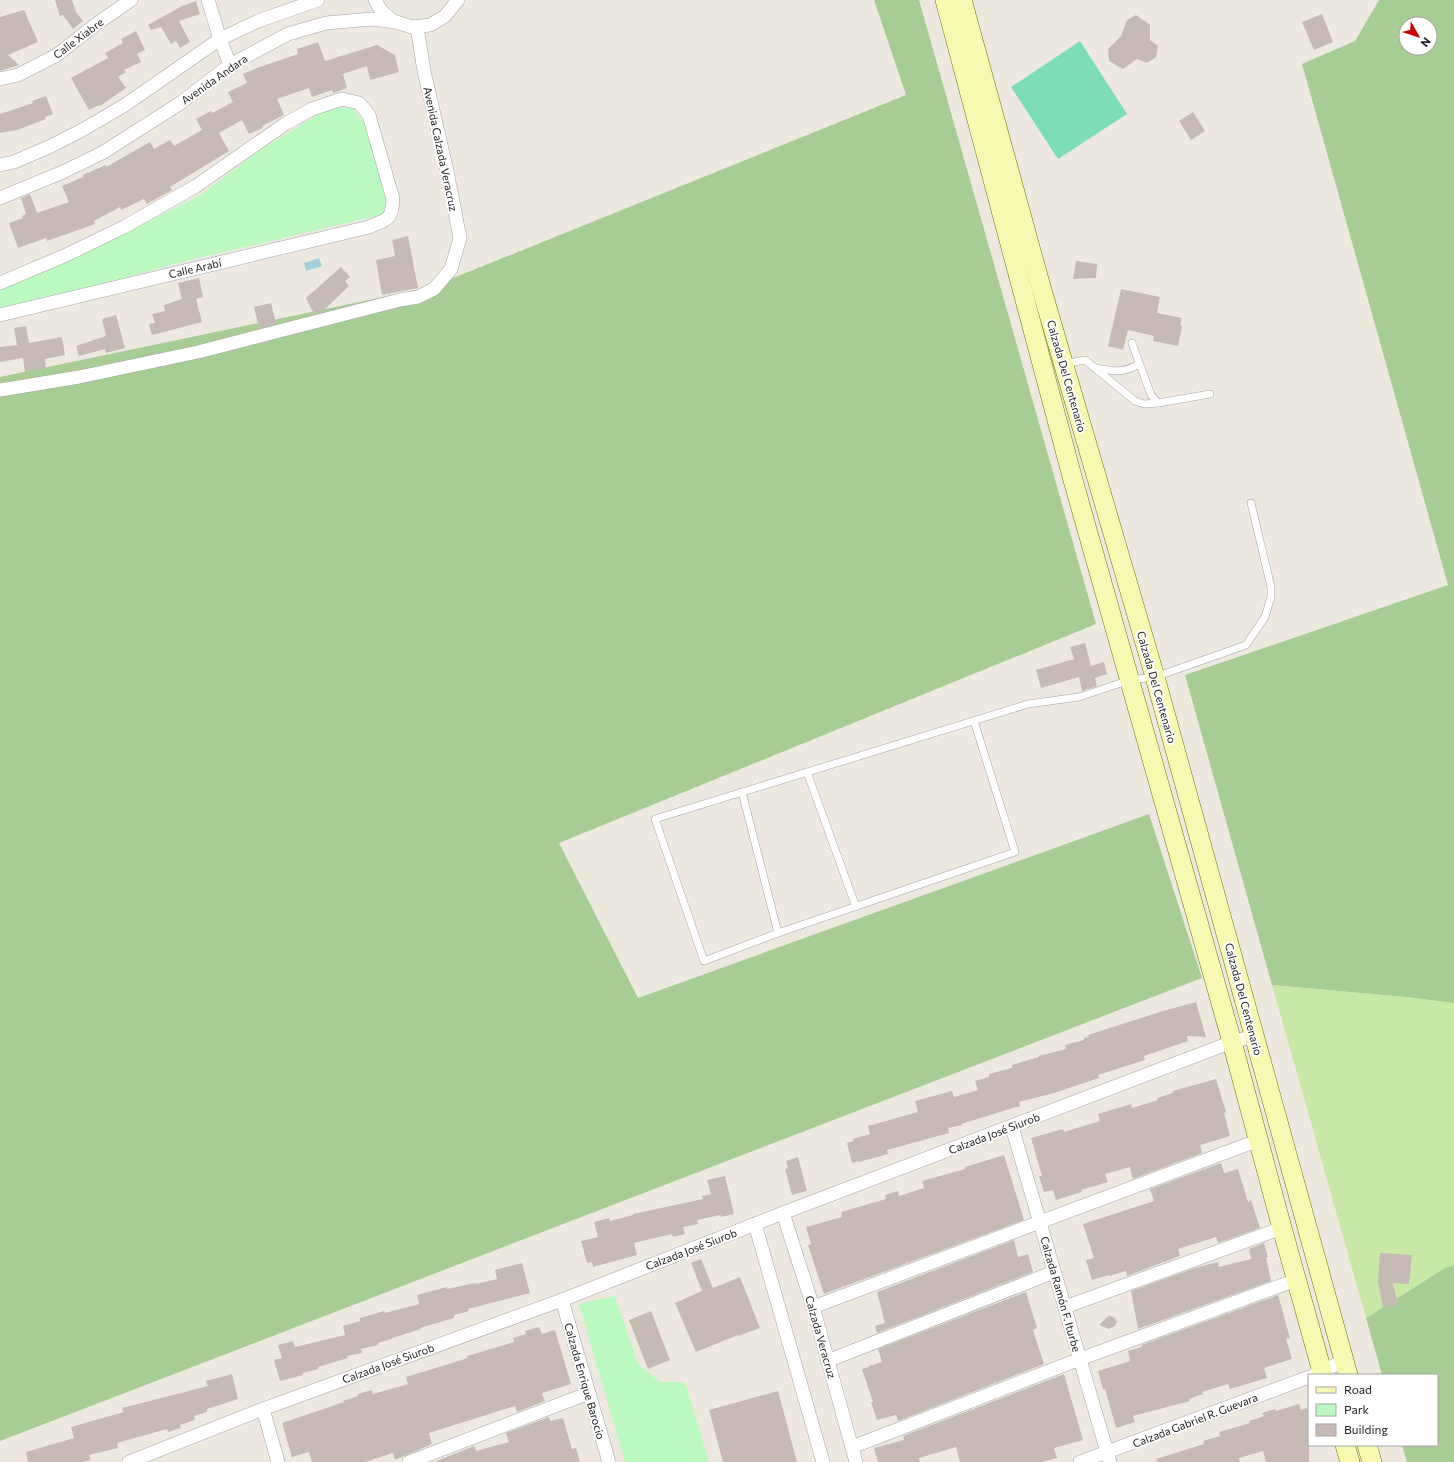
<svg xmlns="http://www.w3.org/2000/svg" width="1454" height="1462" font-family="Commissioner,sans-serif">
<rect width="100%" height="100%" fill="#ede9e1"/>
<path fill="#c8e9a5" d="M1272,985L1406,997L1454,1003V1265L1445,1268L1366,1318Z"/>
<g fill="#a7cd95" fill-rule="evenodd">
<path d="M874,0H919L1096,624L559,843L638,998L1149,814L1202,978L0,1441V377L431,287L906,95Z"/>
<path d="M1379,0H1454V1003L1406,997L1272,985L1185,675L1448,585L1302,64L1355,41ZM1406,24H1430V48H1406Z"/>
<path d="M1454,1265V1462H1407L1402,1445H1437V1375H1382L1366,1318L1445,1268Z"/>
</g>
<g fill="#bcf9c0">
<path d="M328,108H352L364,123L388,199V208L380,215L186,261L0,311V288L88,252L199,196L259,151Z"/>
<path d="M615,1296L638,1364L660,1382H685L709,1462H625L579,1304Z"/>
</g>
<path fill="#7ddeb6" d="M1080,41L1127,114L1058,159L1011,87Z"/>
<path fill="#a0d0dc" d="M319,258L322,266L306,271L304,263Z"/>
<g fill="#c5bbb4">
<path d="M55,0H72L76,12L83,21L73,29L63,15L60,16Z"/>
<path d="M196,1L200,14L179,21L190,42L180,48L176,41L171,44L161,27L151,30L148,25L182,6Z"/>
<path d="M24,10L38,42L8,55L19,65L0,71V17Z"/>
<path d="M1322,14L1333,42L1314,50L1302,22Z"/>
<path d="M1136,15L1150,25V40L1158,46L1156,57L1147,63L1137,59L1123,69L1109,61L1108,49L1121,36L1127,20Z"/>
<path d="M136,31L145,50L137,54L141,62L124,70L126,72L118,77L126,88L100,106L99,105L89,110L71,78L108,58L105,53L123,43L121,39Z"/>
<path d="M318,42L325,61L377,45L395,55L399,72L370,80L367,66L343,74L347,88L333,93L332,90L312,97L309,88L277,99L284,115L262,126L263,128L249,134L242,120L219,133L229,151L170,187L172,190L147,204L144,199L121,210L120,207L94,221L95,224L47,241L46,238L18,248L9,223L23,218L22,216L26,214L21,198L30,194L37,213L69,202L62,186L83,177V175L106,165V167L150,142L154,149L170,140L174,146L202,130L196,119L211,111L212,113L233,102L228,92L247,83L243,74L257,68L298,54L297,49Z"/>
<path d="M46,96L53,114L45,117L46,119L17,130L0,133V114L33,103L32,101Z"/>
<path d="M1193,112L1205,131L1191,140L1179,121Z"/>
<path d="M408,236L418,288L382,295L376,260L395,256L392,240Z"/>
<path d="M1076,261L1097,264L1096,278L1073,279Z"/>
<path d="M341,267L350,277L345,281L349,286L325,309L314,314L306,298Z"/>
<path d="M199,278L203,297L196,299L202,322L152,335L149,324L155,323L152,314L165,311L164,305L182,299L178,283Z"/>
<path d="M1121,289L1160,297L1157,313L1182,318L1180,325L1182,326L1178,346L1153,341L1154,336L1128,330L1123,350L1108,346Z"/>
<path d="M271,303L276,324L259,328L254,307Z"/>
<path d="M116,315L125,348L106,353L105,349L79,356L76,346L106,336L102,319Z"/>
<path d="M26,326L29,343L62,337L65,355L45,359L46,368L25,372L23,358L0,362V347L17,345L14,328Z"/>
<path d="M1085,643L1091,666L1104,662L1107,674L1095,678L1097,686L1082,691L1079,677L1041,688L1036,670L1074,659L1070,647Z"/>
<path d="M1196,1002L1206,1037L1187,1036L1188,1041L1144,1056L1145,1060L1098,1075L1099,1078L1054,1093L1019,1102L1020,1106L961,1124L962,1125L948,1128L949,1133L887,1150L888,1154L859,1162V1161L852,1163L847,1143L854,1141L853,1139L870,1134L868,1126L918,1112L915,1101L952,1091L954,1097L978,1090L975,1081L989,1077V1074L1012,1068V1065L1039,1057V1056L1066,1049L1065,1045L1084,1040V1038L1089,1037L1088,1035L1163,1011Z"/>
<path d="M1216,1079L1226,1112L1224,1113L1230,1136L1200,1145L1202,1153L1133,1179L1130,1167L1105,1174L1108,1182L1081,1190L1082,1192L1056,1200L1053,1190L1044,1192L1039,1176H1042L1031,1138L1063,1129L1064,1132L1100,1121L1098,1114L1131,1104L1132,1108L1158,1100L1157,1098L1173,1093V1091Z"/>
<path d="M1004,1155L1024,1220L824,1294L808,1245L811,1244L806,1227L842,1217L841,1212L886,1199L885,1195L898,1191L899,1196L924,1188L922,1181L965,1169V1167Z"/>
<path d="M798,1157L807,1191L792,1195L785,1169L788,1168L786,1161Z"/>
<path d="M1221,1163L1224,1173L1238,1169L1248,1202L1251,1200L1260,1228L1218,1243L1216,1237L1178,1249L1180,1256L1127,1276L1126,1271L1109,1276V1275L1092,1280L1086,1260L1094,1258L1083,1224L1154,1201L1150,1189Z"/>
<path d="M725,1176L734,1214L721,1217L720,1215L697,1220L698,1224L683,1227L685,1234L673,1237L672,1234L634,1243L637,1255L593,1267L592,1262L587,1263L581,1241L598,1237L594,1222L609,1218L610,1221L633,1215V1214L703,1199L702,1196L711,1194L707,1180Z"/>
<path d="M1014,1240L1018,1257L1028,1254L1033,1272L877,1333L875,1326L885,1323L877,1292Z"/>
<path d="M1264,1243L1268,1257H1266L1271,1281L1138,1329L1131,1291L1195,1268L1218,1262L1219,1267L1251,1259L1249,1249Z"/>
<path d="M1380,1253L1412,1255L1409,1284L1393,1283L1398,1305L1383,1308L1378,1282Z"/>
<path d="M701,1259L713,1288L740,1277L760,1328L738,1336V1335L696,1352L675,1303L702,1291L691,1263Z"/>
<path d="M522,1263L530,1293L468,1309L469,1311L454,1315V1318L420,1328L421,1329L392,1338V1339L378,1343V1345L361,1349L362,1353L347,1356L348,1358L318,1367V1369L303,1373V1375L280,1381L274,1360L282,1358L278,1345L293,1341L295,1347L345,1335L343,1326L360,1321V1318L384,1311L385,1313L419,1304L417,1295L447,1287V1289L475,1283L476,1284L497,1279L495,1270Z"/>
<path d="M1026,1292L1037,1328L1033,1330L1044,1364L898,1421L896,1415L877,1420L871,1402H873L862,1369L869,1367V1366L882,1362L878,1349Z"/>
<path d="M1278,1295L1290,1338L1286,1339L1292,1359L1264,1368L1267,1378L1230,1389L1228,1384L1202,1392L1203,1394L1189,1399L1190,1401L1133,1416L1135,1422L1116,1428L1105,1389H1103L1098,1371L1130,1361L1128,1351L1142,1347L1141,1345Z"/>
<path d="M651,1311L670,1360L648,1369L629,1320Z"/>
<path d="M1110,1316L1113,1317L1117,1321L1115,1326L1109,1329L1099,1325L1107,1317Z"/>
<path d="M539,1327L542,1334L555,1330L571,1384L542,1393L545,1401L517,1412L515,1406L429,1433L432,1444L395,1460L393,1453L365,1462H312L309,1452L292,1457L282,1423L344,1402L343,1401L358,1396V1394L372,1390L373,1394L408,1384L406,1377L468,1358L467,1356L514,1342L513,1338L526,1334L525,1331Z"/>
<path d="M232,1374L238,1399L207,1409V1412L194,1416L195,1420L180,1425L181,1428L168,1432L167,1429L117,1443L118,1448L89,1455L91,1460L82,1462H28L26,1452L74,1438L71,1427L124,1412L122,1408L208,1386L206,1381Z"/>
<path d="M1064,1374L1083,1440L1054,1448L1057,1458L1042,1462H960L956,1447L919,1458L920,1462H878L874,1448L904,1440L903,1436Z"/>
<path d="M778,1391L797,1462H723L709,1410Z"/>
<path d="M1299,1404L1301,1410L1307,1408L1309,1416V1462H1266L1263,1451L1239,1458L1240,1462H1157L1156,1459L1204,1444L1203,1441L1220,1436L1219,1432L1250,1423L1249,1421L1264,1416L1262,1413L1275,1409L1276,1411Z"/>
<path d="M549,1417L550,1421L563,1418L572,1449L576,1448L580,1462H434L474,1446L476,1451L509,1442L506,1433Z"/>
</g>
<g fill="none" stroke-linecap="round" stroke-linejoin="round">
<defs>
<g id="lane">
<path d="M1132,343L1151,395L1158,403L1210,394"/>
<path d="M1064,364L1085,360L1135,401L1144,404L1158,403"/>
<path d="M1095,368C1114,371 1122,374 1139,364"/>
<path d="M974,721L1015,852L778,933L704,961L655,819L1028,704L1079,697L1130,680L1155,677L1246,645L1265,617L1271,597V587L1251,503"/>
<path d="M807,772L856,907"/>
<path d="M742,792L778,933"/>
</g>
<g id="street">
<path d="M208,0L220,39L230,65"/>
<path d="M375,0L382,12L395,22"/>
<path d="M0,79L18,75L57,55L95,25L131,0"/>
<path d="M0,165L14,162L51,146L84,129L125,105L220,39L258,21L318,0"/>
<path d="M0,198L63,172L102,153L179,104L230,65L288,34L326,23L372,19L396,22L412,27L430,25L445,16L458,0"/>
<path d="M0,283L64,256L124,227L196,186L285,124L312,109L342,99L359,103L369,115L393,199C392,221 387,219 369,227L0,315"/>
<path d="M0,390L79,377L198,352L400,300L418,297L434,289L451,269L460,238L447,171L424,71L417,27"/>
<path d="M1012,1127L1110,1462"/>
<path d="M783,1213L813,1307L856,1462"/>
<path d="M755,1224L823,1462"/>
<path d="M562,1300L609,1462"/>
<path d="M813,1307L1259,1140"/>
<path d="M1065,1307L1282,1228"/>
<path d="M827,1361L1054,1272"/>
<path d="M1315,1374L1344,1361"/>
<path d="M263,1409L278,1462"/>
<path d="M852,1447L1080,1359L1296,1280"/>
<path d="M129,1462L263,1409L562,1300L783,1213L1232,1042L1254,1036"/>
<path d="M409,1462L589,1393"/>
<path d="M1080,1462L1309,1377"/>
</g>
<g id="secondary">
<path d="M945,0L1073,480L1232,1042L1282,1228L1323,1375"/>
<path d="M962,0L1041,287L1155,677L1348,1375"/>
<path d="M1345,1445L1350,1462"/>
<path d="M1367,1445L1372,1462"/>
</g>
</defs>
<use href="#lane" stroke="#a3a3a3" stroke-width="8"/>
<use href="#street" stroke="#a3a3a3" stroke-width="14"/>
<use href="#secondary" stroke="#687104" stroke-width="20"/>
<use href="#lane" stroke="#fff" stroke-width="7"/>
<use href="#street" stroke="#fff" stroke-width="13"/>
<use href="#secondary" stroke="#f7f9b3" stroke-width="19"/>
</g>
<g text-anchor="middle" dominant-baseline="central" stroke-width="4" stroke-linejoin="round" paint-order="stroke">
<g font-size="11" fill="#1c1c1c" stroke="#fff">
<text transform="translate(78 38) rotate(-37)">Calle Xiabre</text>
<text transform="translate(214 79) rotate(-35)">Avenida Andara</text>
<text transform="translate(441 149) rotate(78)">Avenida Calzada Veracruz</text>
<text transform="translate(195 268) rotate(-13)">Calle Arabí</text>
<text transform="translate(1067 376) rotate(74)">Calzada Del Centenario</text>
<text transform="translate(1157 687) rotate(74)">Calzada Del Centenario</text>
<text transform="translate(1244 999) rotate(75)">Calzada Del Centenario</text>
<text transform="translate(994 1133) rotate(-21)">Calzada José Siurob</text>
<text transform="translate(691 1249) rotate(-21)">Calzada José Siurob</text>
<text transform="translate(1061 1294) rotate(74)">Calzada Ramón F. Iturbe</text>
<text transform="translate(821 1337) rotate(74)">Calzada Veracruz</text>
<text transform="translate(388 1363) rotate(-20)">Calzada José Siurob</text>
<text transform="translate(585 1381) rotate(74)">Calzada Enrique Barocio</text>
<text transform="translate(1195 1420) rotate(-21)">Calzada Gabriel R. Guevara</text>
</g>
</g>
<rect x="1308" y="1374" width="130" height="72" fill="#ffffff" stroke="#a4a4a4"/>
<rect x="1316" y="1387" width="20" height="6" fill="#f7f9b3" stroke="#a4a4a4"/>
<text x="1344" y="1394" font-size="12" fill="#1c1c1c">Road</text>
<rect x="1316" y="1404" width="20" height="12" fill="#bcf9c0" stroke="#a4a4a4"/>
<text x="1344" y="1414" font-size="12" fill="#1c1c1c">Park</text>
<rect x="1316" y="1424" width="20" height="12" fill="#c5bbb4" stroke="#a4a4a4"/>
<text x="1344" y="1434" font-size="12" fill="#1c1c1c">Building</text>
<g transform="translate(1418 36) rotate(129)"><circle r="19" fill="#ffffff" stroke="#a4a4a4"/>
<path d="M0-3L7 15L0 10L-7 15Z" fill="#c70004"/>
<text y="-6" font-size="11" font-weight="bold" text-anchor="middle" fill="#1c1c1c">N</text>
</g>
</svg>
